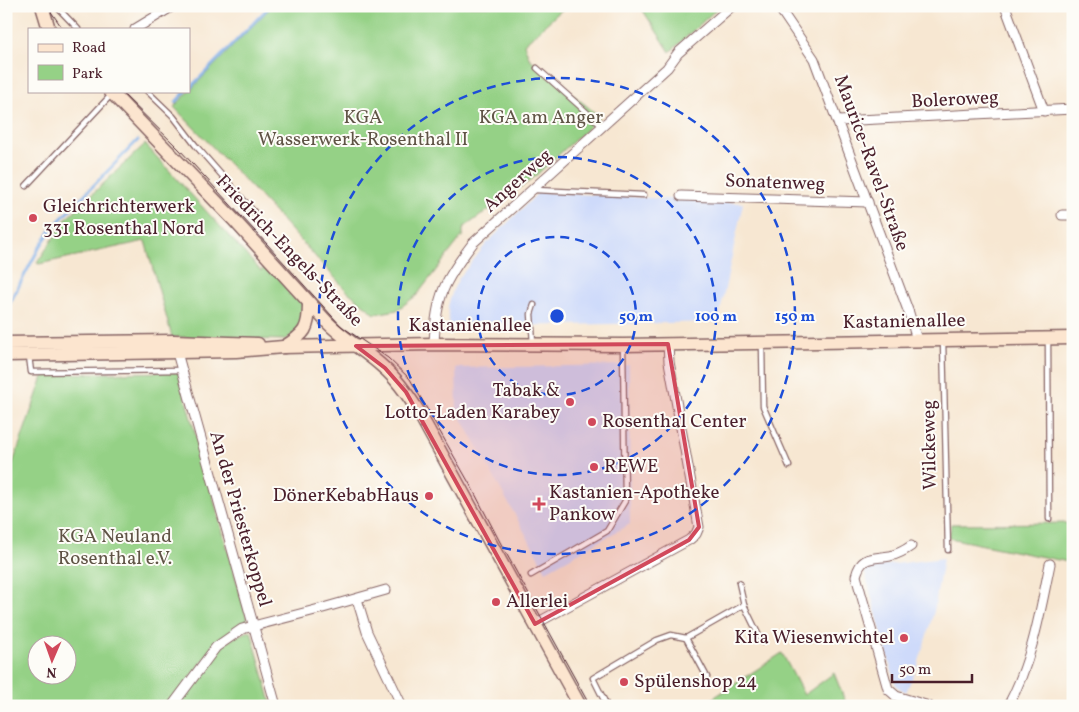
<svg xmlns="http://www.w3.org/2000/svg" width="1079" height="712" font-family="Vollkorn,serif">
<rect width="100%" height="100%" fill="#fdfcf7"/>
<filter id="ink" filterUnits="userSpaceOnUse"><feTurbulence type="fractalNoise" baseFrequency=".02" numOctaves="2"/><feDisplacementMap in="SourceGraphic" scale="10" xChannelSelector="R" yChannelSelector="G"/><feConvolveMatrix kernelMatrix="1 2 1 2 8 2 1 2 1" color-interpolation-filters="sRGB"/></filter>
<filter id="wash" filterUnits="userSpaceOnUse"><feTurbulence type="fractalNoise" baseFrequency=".0096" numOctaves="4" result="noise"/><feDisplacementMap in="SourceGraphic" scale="20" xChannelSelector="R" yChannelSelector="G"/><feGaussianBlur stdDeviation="1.12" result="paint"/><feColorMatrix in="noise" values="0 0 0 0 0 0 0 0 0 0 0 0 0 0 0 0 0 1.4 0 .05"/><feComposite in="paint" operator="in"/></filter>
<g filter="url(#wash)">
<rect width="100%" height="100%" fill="#f7e7d2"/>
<g fill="#cedafa">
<path d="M539,192L743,203L718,322L449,327L448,306L453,290L459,278L487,243Z"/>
<path d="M629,365L630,524L546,571L457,410L456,368Z"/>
<path d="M943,558L934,611L918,665L906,692L896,686L865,573L867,569L871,567Z"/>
</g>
<g fill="#95d186" stroke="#707858" fill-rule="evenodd">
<path d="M272,6H566L524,44L529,58L600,117L531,180L463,228V235L417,295L397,310L375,314L347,291L258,194L174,107Z"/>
<path d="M640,6H720L670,52Z"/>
<path d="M145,144L261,271L266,265L301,298L304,304L301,330L285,340L172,337L145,241L39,264L37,263L66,219Z"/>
<path d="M178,372L248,622L215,645L169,706H6V483L44,374ZM38,644H68V674H38Z"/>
<path d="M1073,523V563L949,538L951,524Z"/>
<path d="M251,631L272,706H175C194,680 217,638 251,631Z"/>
<path d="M782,653L804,695L834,673L847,706H701Z"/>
</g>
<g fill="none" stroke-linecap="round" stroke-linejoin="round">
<g stroke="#7cade8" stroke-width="3">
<path d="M189,89L270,6"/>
<path d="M176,102L186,91"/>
<path d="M6,310L38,250L53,227L138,140"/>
</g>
</g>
</g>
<g filter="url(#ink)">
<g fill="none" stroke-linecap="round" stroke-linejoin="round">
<defs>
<g id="lane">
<path d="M56,6L78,29"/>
<path d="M537,68L602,126"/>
<path d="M147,91L173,116L196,146L255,213"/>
<path d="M26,186L112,94"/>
<path d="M535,190L644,195"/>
<path d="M1048,340L1049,519"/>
<path d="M943,341L948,550"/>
<path d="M533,343L531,314L534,305"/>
<path d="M762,344L763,406L789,466"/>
<path d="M29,356L31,372L181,370"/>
<path d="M531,575L607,531L625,501L623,346"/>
<path d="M739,583L744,605L762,642"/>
<path d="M686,638L707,677"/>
<path d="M607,706L593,678L657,640L671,635L686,638L744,605"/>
</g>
<g id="street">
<path d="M778,6L814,59L909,313L917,340"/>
<path d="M1005,6L1044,111"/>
<path d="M135,29L173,6"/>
<path d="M839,121L1073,109"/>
<path d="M681,196L868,202"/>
<path d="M1062,215H1073"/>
<path d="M434,344C436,296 444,281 473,243L667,68L678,53L732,6"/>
<path d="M176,349L276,706"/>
<path d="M911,546C904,551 898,554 890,556C873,559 861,555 856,576L888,689L896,696L929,706"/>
<path d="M357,599L367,632L402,706"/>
<path d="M535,624L689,540L696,534L699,527L669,362L668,344"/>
<path d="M172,706L216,647L242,629L323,608L386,590"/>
<path d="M1008,706C1032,661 1040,613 1050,564"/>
</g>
<g id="secondary">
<path d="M42,6L49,29"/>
<path d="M110,91L233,219L326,321C343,339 366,351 384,368C398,380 408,395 418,411L580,706"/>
<path d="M6,343L174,341L258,344"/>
<path d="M284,347C305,334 309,329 309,304"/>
<path d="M6,355L236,351L283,347L434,344L623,345L1073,338"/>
</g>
</defs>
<use href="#lane" stroke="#876565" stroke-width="7"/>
<use href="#street" stroke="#876565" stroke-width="11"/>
<use href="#secondary" stroke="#876565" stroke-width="15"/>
<use href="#lane" stroke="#fff" stroke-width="4.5"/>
<use href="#street" stroke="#fff" stroke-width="9"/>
<use href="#secondary" stroke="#fce5cf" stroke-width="12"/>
<g stroke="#4a1f2b" stroke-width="1">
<path d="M47,6L63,29"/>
<path d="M120,91L179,149L267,244L341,326L388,358L410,379L472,488L500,542L590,706"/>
</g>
</g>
</g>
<path fill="#d1495b" fill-opacity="0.2" stroke="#d1495b" stroke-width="4" stroke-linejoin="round" d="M668,344L699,527L689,540L535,624L406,392L385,368L356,346Z"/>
<g fill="none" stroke="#1d4ed8" stroke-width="2.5" stroke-dasharray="9 6">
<circle cx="557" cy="316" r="79"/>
<circle cx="557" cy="316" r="159"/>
<circle cx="557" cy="316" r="238"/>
</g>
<g fill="#d1495b" stroke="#fdfcf7" stroke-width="2">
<circle cx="33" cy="218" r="5"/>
<circle cx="570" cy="402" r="5"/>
<circle cx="592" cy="422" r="5"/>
<circle cx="594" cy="467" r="5"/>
<circle cx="429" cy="496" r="5"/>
<path d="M536.5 496.5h5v5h5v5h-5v5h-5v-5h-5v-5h5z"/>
<circle cx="496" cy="602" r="5"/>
<circle cx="904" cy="638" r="5"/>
<circle cx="624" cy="682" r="5"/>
</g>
<g text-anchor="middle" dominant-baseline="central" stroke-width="4" stroke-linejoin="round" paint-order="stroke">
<g font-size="19" fill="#4a1f2b" stroke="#fdfcf7">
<text transform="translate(955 100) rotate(-3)">Boleroweg</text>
<text transform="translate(871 163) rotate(70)">Maurice-Ravel-Straße</text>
<text transform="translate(518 181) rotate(-42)">Angerweg</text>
<text transform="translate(775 183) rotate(2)">Sonatenweg</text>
<text transform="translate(289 251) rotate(46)">Friedrich-Engels-Straße</text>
<text transform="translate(904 322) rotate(-1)">Kastanienallee</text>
<text x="470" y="326">Kastanienallee</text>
<text transform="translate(930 445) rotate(-91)">Wilckeweg</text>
<text transform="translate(240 519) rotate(74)">An der Priesterkoppel</text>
</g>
<g font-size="19" fill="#605446" stroke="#fdfcf7">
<text x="363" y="118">KGA<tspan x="363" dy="22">Wasserwerk-Rosenthal II</tspan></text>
<text x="541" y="118">KGA am Anger</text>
<text x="115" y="537">KGA Neuland<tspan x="115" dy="22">Rosenthal e.V.</tspan></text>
</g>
<g font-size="19" fill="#4a1f2b" stroke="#fdfcf7" text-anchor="start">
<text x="43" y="207">Gleichrichterwerk<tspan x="43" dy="22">331 Rosenthal Nord</tspan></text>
<text x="560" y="391" text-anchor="end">Tabak &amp;<tspan x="560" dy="22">Lotto-Laden Karabey</tspan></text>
<text x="602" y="422">Rosenthal Center</text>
<text x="604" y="467">REWE</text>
<text x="549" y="493">Kastanien-Apotheke<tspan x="549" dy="22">Pankow</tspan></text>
<text x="419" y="496" text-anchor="end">DönerKebabHaus</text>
<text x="506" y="602">Allerlei</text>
<text x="894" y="638" text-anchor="end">Kita Wiesenwichtel</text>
<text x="634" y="682">Spülenshop 24</text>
</g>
</g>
<circle cx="557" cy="316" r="8" fill="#1d4ed8" stroke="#fdfcf7" stroke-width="2.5"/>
<g font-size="15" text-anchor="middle" font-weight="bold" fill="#1d4ed8" stroke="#fdfcf7" stroke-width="4" stroke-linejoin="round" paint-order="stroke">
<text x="636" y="321">50 m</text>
<text x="716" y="321">100 m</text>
<text x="795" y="321">150 m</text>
</g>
<rect width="1079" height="712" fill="none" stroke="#fdfcf7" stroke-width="25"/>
<rect x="28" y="28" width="162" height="65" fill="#fdfcf7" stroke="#b5a4a5"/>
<rect x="38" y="44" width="25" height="8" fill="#fce5cf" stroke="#b5a4a5"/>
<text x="72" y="52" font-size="15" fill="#4a1f2b">Road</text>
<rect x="38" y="65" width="25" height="15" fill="#95d186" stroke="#b5a4a5"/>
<text x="72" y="78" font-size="15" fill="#4a1f2b">Park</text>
<g transform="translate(52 660) rotate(182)"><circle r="24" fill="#fdfcf7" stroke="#b5a4a5"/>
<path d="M0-4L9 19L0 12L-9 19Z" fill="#d1495b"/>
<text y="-8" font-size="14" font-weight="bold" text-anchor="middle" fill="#4a1f2b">N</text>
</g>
<path d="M892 674v8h80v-8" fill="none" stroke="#4a1f2b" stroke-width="2.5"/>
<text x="899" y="674" font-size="15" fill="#4a1f2b" stroke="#fdfcf7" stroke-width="4" paint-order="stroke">50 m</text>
</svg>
